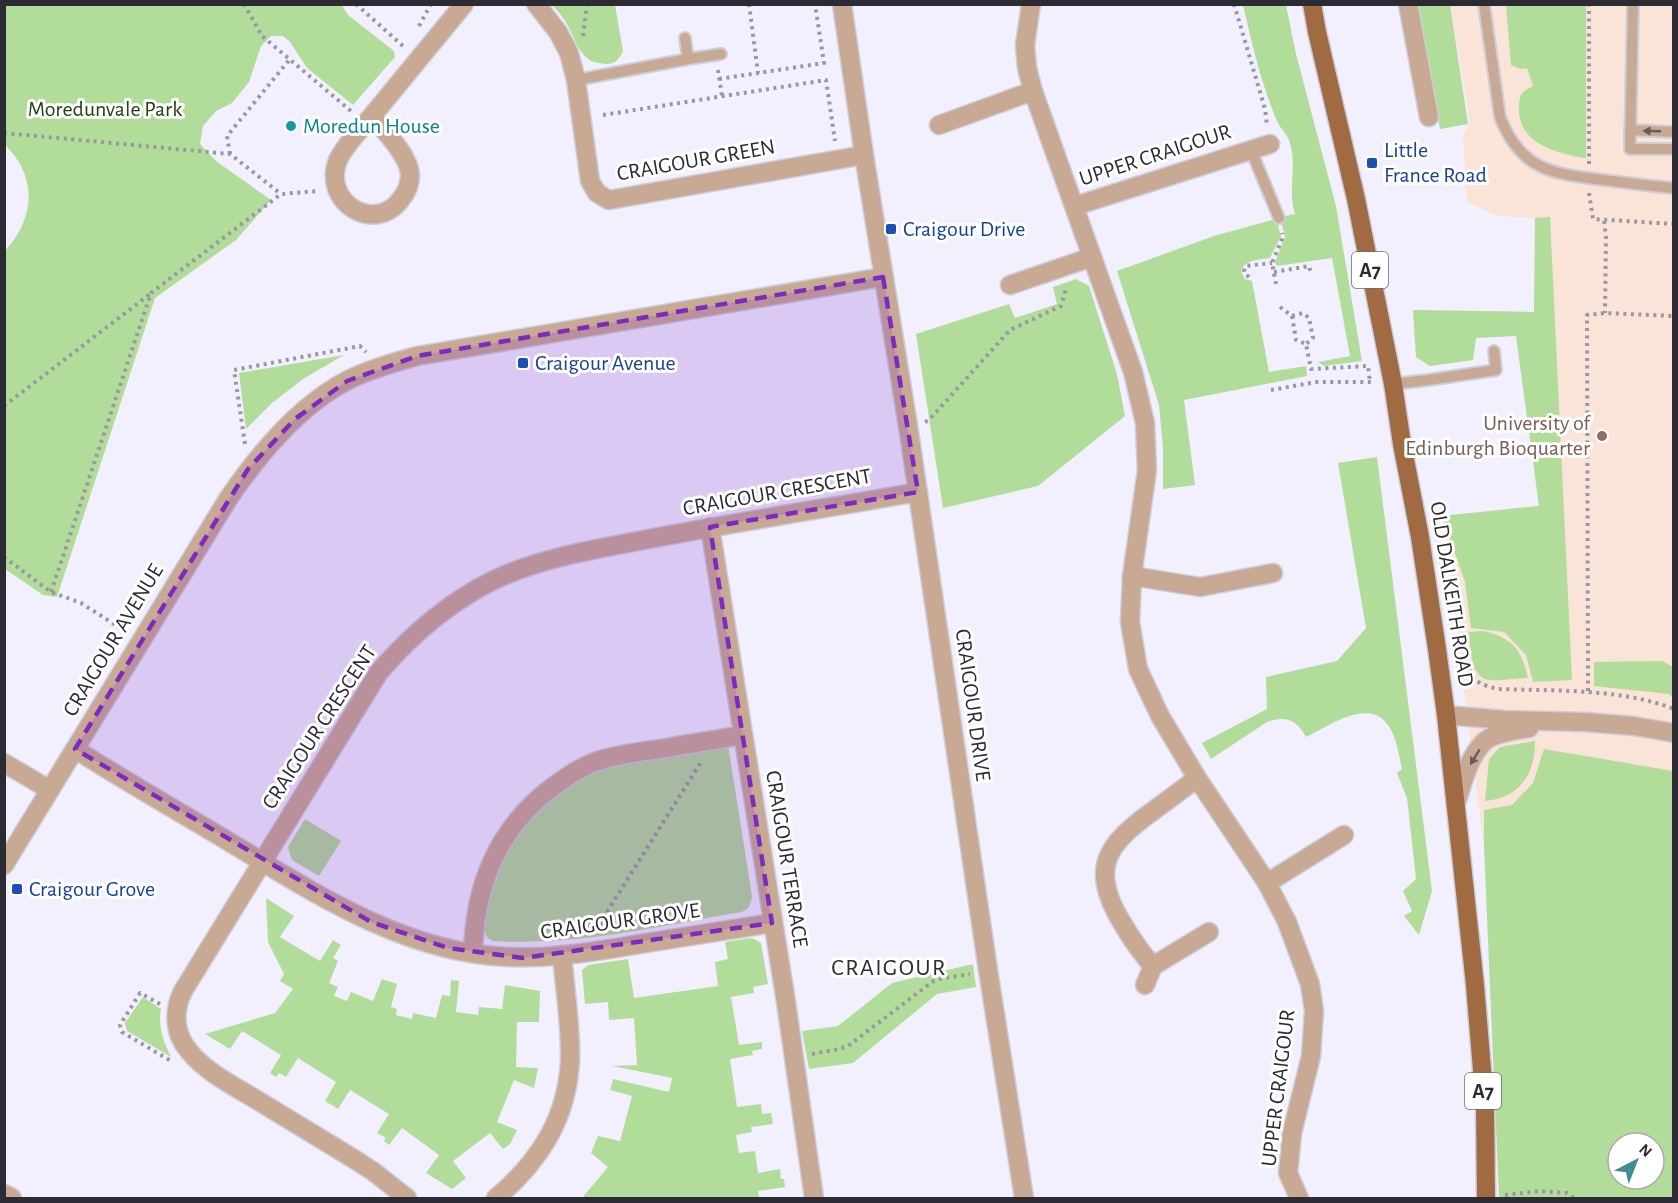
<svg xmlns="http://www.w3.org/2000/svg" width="1678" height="1203" font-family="'Alegreya Sans',sans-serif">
<rect width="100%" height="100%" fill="#f2f0ff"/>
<path fill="#fae3d7" d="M1450,5H1673V844L1484,847L1442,516L1539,505L1516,336L1476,338L1473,360L1430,366L1416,357L1413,310L1534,312L1535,218L1498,216L1467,202L1463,135L1470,123Z"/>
<g fill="#b2dc9a" fill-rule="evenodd">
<path d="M5,4L342,5L348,15L394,51L395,57L353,105L307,68L290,42L283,36H271L261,46L249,82L232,103L216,111L203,126L200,144L216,161L271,200L236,240L155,298L57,597L43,595L5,569V251C35,218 38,177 5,145Z"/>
<path d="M552,5H615L623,51C619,59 615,65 605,64C598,63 591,62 587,58C577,50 573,35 567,24C563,17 558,11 552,5Z"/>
<path d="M1243,5H1286L1296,54L1336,206L1362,361L1324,366L1318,362L1350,356L1332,258L1277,266L1275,262L1285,237L1280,217L1295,214C1287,191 1298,164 1289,140C1286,133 1280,128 1277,121C1261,83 1252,44 1243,5Z"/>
<path d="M1417,5H1450L1468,124L1440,129Z"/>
<path d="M1506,5H1586V158C1557,154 1517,143 1519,107C1520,92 1521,93 1533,86L1527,68L1520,69L1511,65Z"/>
<path d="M1550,217L1572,680L1533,682L1526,655L1504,632L1471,628L1465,582L1442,516L1539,506L1516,336L1476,338L1473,360L1430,366L1416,357L1413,310L1534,312L1535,218Z"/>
<path d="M1276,219L1281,236L1270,258C1259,260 1244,259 1241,272L1245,279L1252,281L1269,372L1306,366L1307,376L1184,400L1195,485L1163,489V448L1159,405L1117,271L1214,236Z"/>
<path d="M1076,279L1089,286L1117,374L1125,416L1038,486L943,508L916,334L1009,304L1015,318L1057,304L1053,287Z"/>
<path d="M344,355L303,379L272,403L246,429L239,373Z"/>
<path d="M1377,457L1432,891L1419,935L1404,916L1412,911L1403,891L1416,879L1407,798L1397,773L1402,769C1399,756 1397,740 1390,728C1371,695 1329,726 1306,737C1297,720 1286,715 1267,722L1211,759L1202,743L1267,709L1266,677L1337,661L1366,628L1338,463Z"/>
<path d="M1483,631C1511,637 1522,649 1528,678C1515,678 1502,681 1490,680C1470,679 1471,647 1468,632Z"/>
<path d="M1662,661L1673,667V697L1669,694L1594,686V662Z"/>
<path d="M1535,741C1535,774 1520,798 1485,801L1489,759L1500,747Z"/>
<path d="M728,745L752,896C751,904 749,910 741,912C659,926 576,946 493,941C478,935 484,913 487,900C488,893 492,886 495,879C517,824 558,781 616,764C627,761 640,760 652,758C677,753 703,749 728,745Z"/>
<path d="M1544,749L1673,771V1198H1499L1484,847V810L1512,805L1533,783ZM1618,1143H1654V1179H1618Z"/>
<path d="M305,819L341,841L319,876L292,860L288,847Z"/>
<path d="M266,898L294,916L280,937L320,961L333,940L341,945L333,958L338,961L329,983L338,987L334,996L347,1001L351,992L373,1001L382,979L397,984L391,1007L397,1009L396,1015L412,1019L413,1013L436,1018L442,995L450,996L451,980L459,981L456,1012L478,1015L479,1007L502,1009L505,985L540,991L539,1022H517L516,1067L538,1068L534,1088L514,1080L497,1122L517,1130L510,1144L503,1149L490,1133L453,1161L466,1178L452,1189L426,1173L439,1155L402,1128L389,1145L384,1141L386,1138L377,1133L389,1114L350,1090L338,1109L325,1101L336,1082L298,1058L286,1077L279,1073L276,1077L270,1073L281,1055L242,1031L230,1049L205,1034L275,1013L293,989L280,981L284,974L268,942Z"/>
<path d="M750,938L756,940L761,943L768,984L753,987L754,993L731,997L739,1045L762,1042V1049L752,1051L753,1055L730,1059L737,1107L761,1104L762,1114L771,1113L773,1124L751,1127L752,1132L736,1135L739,1153L755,1151L758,1173L780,1169L781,1179H784L785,1187L758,1191L759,1198H582L608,1167L591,1153L598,1136L620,1141L632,1096L610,1090L613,1079L669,1092L672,1078L612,1066L637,1065L634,1018L609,1020L608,1002L585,1004L582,970L588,965L628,959L634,998L718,986L715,962L728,959L725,942Z"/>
<path d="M973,964L976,987L937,994L853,1063L809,1069L802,1031L838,1026L892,983Z"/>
<path d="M143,997L161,1009C158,1027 163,1041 171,1057L127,1031L125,1023Z"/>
</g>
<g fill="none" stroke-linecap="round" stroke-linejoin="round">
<defs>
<g id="service">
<path d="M1484,4L1500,117C1521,171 1553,174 1604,180C1627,183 1650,186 1674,188"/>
<path d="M1633,4L1630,149H1674"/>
<path d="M685,38L688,59"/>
<path d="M576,80L688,59L721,54"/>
<path d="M1630,130L1674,132"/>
<path d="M1251,150L1279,218"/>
<path d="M1393,384L1428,380L1496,370L1494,351"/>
</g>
<g id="minor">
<path d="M536,4L558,32L569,53L576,80L590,181L597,193L609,200L864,155"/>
<path d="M842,4L864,155L909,432L988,970L1024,1198"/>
<path d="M1031,4L1025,45L1027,68L1033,91L1133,372L1145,423L1147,470L1132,576L1130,622L1138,669L1160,716L1197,778L1267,883L1287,922L1310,984L1314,1011L1311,1056L1292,1133L1288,1173L1299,1198"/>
<path d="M1408,4L1429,117"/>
<path d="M372,116C384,131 408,154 410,174C410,183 407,192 401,199C375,235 321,202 338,160C344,147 362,127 372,116Z"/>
<path d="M372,116L464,4"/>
<path d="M939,125L1033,91"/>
<path d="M1075,206L1270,144"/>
<path d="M1010,285L1092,257"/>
<path d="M710,527L786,1002L814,1198"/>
<path d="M1132,576L1200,587L1273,573"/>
<path d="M1446,715L1505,720L1585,722L1634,726L1674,733"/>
<path d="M75,749C125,781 176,810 226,840C313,892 403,953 508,957C550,959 592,952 634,945C680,938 726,930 772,923"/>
<path d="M4,763L50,790"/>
<path d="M1197,778C1183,789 1168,800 1153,811C1107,844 1089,868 1121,921C1131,938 1140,952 1153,966L1209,932"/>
<path d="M1456,803C1463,782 1468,758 1484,742C1493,733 1517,730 1529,728"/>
<path d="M4,865L228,499C258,455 299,405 348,380C370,369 393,363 417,356L883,277"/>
<path d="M1267,883L1344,835"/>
<path d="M473,953C475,887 496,831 550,789C565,778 580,767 598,761C618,754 640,752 661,749C688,744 715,740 743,735"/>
<path d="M1145,985L1153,966"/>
<path d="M4,1194L12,1198"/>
<path d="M407,1198L374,1172L354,1159C320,1138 286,1118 252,1097C230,1084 205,1071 189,1051C174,1034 173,1011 183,991L379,672C412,634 450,601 496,579C544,557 597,549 649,539C738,522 828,508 918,492"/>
<path d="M496,1198C539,1162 567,1119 570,1061C571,1025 565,990 562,955"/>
</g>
<path id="primary" d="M1312,4L1317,32L1356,199L1393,384L1402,444L1420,537L1437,649L1446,715L1475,985L1485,1106L1486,1198"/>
</defs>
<use href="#service" stroke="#cecdda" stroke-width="14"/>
<use href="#minor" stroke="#cecdda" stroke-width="21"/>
<use href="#primary" stroke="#cecdda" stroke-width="21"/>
<g stroke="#9997a3" stroke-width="4" stroke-dasharray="3 4.5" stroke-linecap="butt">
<path d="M244,4L262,36L351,111"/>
<path d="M356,4L405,48"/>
<path d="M749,4L758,73L824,63L815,4"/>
<path d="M1234,4L1265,109L1267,125"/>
<path d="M419,26L431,4"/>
<path d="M583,36L587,4"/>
<path d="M718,70L722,96"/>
<path d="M719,79L758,73"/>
<path d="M603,115L826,80L835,141"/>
<path d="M4,133L230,154L281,194"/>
<path d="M230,154L227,136L290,59"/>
<path d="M1589,164V4"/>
<path d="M1589,193L1593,219L1674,224"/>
<path d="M1604,221L1606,237L1605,313"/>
<path d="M1274,272L1309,266L1311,274"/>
<path d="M1249,277L1245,274L1244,271L1246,266L1272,263"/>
<path d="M1276,284L1272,263L1283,237L1282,233"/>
<path d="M1280,307L1292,316L1296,340L1306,344L1311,369L1368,366L1370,382"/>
<path d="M1292,316L1303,313L1309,318L1313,338L1306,344"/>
<path d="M1271,390L1316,382H1371"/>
<path d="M4,406L150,294"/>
<path d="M925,422L929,420L1010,330L1061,306L1067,286"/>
<path d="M245,444L234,370L360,346L366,352"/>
<path d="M4,557L51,592L81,603L125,631"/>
<path d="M51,592L151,293L281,194L318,191"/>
<path d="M1456,645L1467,643C1470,672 1466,682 1498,689C1554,691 1620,688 1674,709"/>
<path d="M1588,691L1587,315L1605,313L1674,316"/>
<path d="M595,931L701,762"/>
<path d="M160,1004L140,993L120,1025L122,1032L171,1061"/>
<path d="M812,1054L839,1049L848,1046L932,982L939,979L970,974"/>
<path d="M1505,1195L1539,1191L1567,1193L1574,1198"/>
</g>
<use href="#service" stroke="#c8a994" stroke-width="10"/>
<use href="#minor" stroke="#c8a994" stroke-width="18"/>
<use href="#primary" stroke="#a06a42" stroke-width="18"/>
</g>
<defs><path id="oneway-solid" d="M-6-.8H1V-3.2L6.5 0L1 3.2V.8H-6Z" transform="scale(1.5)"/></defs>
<g fill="#6a5d5a">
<use href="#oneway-solid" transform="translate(1652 131) rotate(-178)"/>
<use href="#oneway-solid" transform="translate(1475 757) rotate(121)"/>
</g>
<path fill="#7b2cbf" fill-opacity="0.2" stroke="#7b2cbf" stroke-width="4.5" stroke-dasharray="12 8" stroke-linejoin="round" d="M883,277L918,492L710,527L772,923L523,958L448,948L371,922L75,749L248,469L295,419L347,381L417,356Z"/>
<circle fill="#0f9aa8" stroke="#fff" stroke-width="2" cx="291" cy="126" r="6"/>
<g fill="#1a4fb4" stroke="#fff" stroke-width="2">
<rect x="1366" y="157" width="12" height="12" rx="3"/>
<rect x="885" y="223" width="12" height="12" rx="3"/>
<rect x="517" y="357" width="12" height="12" rx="3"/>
<rect x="11" y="883" width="12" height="12" rx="3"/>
</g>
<circle fill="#8d6e63" stroke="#fff" stroke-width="2" cx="1602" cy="436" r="6"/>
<g text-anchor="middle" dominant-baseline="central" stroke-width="6" stroke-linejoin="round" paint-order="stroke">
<g fill="#fff" stroke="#6b6b71" stroke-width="1.5">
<rect x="1352" y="252" width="36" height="36" rx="4.5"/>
<rect x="1465" y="1073" width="36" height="36" rx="4.5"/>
</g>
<g font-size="21" font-weight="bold" fill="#2c2b34">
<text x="1370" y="270">A7</text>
<text x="1483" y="1091">A7</text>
</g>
<g font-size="22" fill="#254010" stroke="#fff">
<text x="105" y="109">Moredunvale Park</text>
</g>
<g font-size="22" fill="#0d838f" stroke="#fff" text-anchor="start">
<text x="303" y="126">Moredun House</text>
</g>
<g font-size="22" fill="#164399" stroke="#fff" text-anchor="start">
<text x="1384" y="150">Little<tspan x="1384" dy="25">France Road</tspan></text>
<text x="903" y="229">Craigour Drive</text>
<text x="535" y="363">Craigour Avenue</text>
<text x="29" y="889">Craigour Grove</text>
</g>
<g font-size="22" fill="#2c2b34" stroke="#fff">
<text transform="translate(1155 155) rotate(-18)">UPPER CRAIGOUR</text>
<text transform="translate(696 160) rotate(-10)">CRAIGOUR GREEN</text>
<text transform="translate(777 492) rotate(-10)">CRAIGOUR CRESCENT</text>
<text transform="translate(1452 594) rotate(81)">OLD DALKEITH ROAD</text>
<text transform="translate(113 640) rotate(-59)">CRAIGOUR AVENUE</text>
<text transform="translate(973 705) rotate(82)">CRAIGOUR DRIVE</text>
<text transform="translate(319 727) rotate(-57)">CRAIGOUR CRESCENT</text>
<text transform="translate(787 859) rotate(81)">CRAIGOUR TERRACE</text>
<text transform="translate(620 921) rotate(-8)">CRAIGOUR GROVE</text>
<text transform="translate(1278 1088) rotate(-83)">UPPER CRAIGOUR</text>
</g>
<g font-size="22" fill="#785e54" stroke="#fff" text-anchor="end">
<text x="1590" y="423">University of<tspan x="1590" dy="25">Edinburgh Bioquarter</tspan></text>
</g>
<g font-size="24" letter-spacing="1.5" fill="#2c2b34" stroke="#fff">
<text x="889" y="968">CRAIGOUR</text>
</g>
</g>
<rect width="1678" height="1203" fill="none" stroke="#2c2b34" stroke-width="12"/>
<g transform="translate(1636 1161) rotate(42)"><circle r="28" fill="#ffffff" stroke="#abaaae" stroke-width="1.5"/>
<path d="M0-4.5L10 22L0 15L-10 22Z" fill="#448b92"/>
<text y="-9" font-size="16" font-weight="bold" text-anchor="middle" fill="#2c2b34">N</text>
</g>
</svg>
